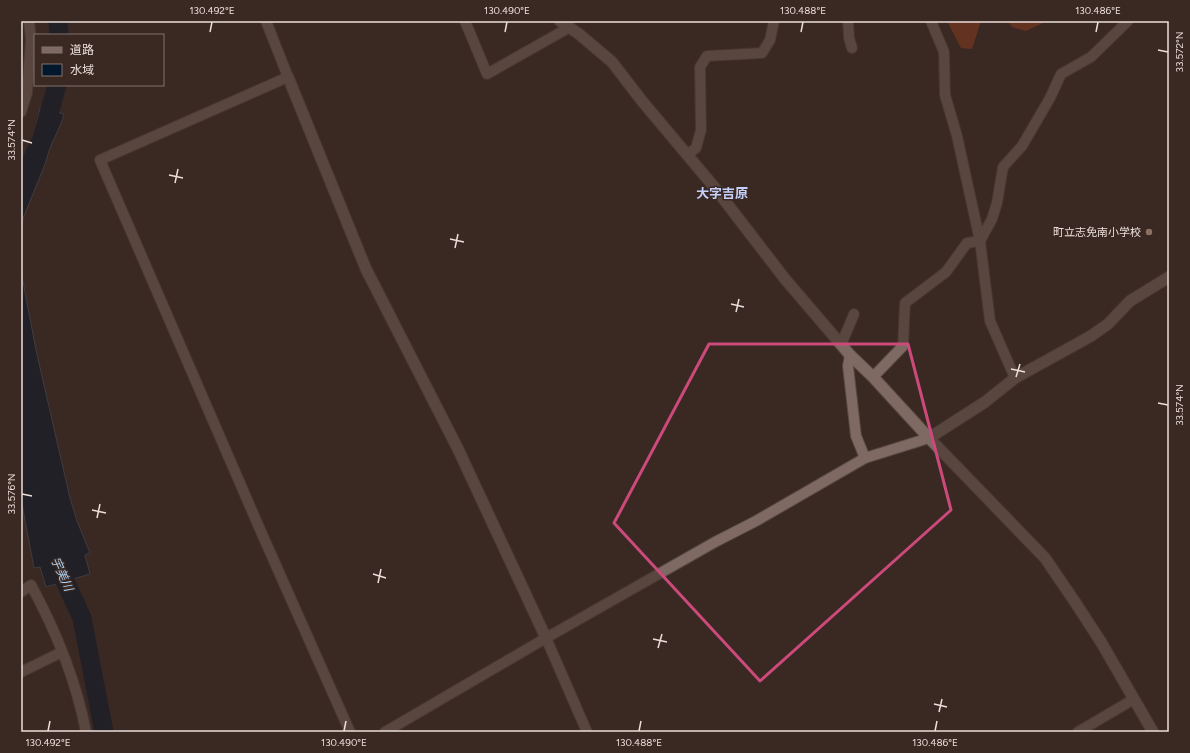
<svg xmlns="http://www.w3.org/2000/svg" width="1190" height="753" font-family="Figtree,'Noto Sans JP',sans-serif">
<rect width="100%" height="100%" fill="#3a2822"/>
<g fill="#963f1d">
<path d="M947,21H981L972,49L961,48Z"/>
<path d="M1008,21H1047L1026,31L1012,27Z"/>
</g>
<g fill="#02182c" stroke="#485460">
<path d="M40,108L64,114C60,130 49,145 46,162L24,216L21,227V167L31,150Z"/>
<path d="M21,271L36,350L70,498L77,521L90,553L85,555L90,574L46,587L40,567L34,568L21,499Z"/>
</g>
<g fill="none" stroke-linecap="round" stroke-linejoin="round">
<g stroke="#02182c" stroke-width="19">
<path d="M58,21L59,35"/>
<path d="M21,183L42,139L57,85"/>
<path d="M54,557L82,618L104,732"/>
</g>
<defs>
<g id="minor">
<path d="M266,21L288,77L100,160L262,534L350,732"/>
<path d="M465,21L487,74L570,27"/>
<path d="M848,21L849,38L852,48"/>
<path d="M931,21L944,52L945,95L957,136L980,241L990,321L1015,378"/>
<path d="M21,112L27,93L31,40L29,21"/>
<path d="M687,155L696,148L701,130L700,67L707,56L762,53L770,40L774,21"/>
<path d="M980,241L992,219L997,203L1003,167L1022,146L1050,98L1061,74L1091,57L1128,21"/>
<path d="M841,345L854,314"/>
<path d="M850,355L848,366L856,436L865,458"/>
<path d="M873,377L903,346L905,303L946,272L967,243L980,241"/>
<path d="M21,592L31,585C56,631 76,680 86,732"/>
<path d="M546,638L587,732"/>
<path d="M21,672L62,652"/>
<path d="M385,732L546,638L715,542L756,521L865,458L929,438"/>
<path d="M1078,732L1134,699"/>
</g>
<g id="tertiary">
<path d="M560,21L579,34L612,62L642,101L715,188L785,279L850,355L873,377L929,438L1045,558L1075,602L1101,642L1153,732"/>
<path d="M288,77L366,269L458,449L546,638"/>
<path d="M929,438L985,402L1015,378L1091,336L1108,324L1130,301L1169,277"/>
</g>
</defs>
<use href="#minor" stroke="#564741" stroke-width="12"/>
<use href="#tertiary" stroke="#564741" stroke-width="13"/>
<use href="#minor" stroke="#7f6a63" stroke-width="10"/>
<use href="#tertiary" stroke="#7f6a63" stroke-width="11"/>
</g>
<path d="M0 0H1190V753H0ZM709,344H908L951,510L760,681L614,523Z" fill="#3a2822" fill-opacity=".55" fill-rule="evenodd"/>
<path fill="none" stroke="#cc4a7b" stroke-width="3" stroke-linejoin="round" d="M709,344H908L951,510L760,681L614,523Z"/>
<path fill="none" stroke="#ebdfdb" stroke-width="1.5" d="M210,32L212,22M505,32L507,22M801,32L803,22M1096,32L1098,22M1158,50L1168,52M22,140L32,143M169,175L183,178M175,183L178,169M450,239L464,242M455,248L458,234M731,304L744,307M736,312L739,299M1011,369L1025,372M1016,377L1020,364M1158,403L1168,405M22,494L32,496M92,510L106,513M97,518L100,504M373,574L386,578M378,583L381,569M653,639L667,642M658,648L662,634M934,704L947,707M939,712L942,699M48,731L50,721M344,731L346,721M639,731L641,721M935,731L937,721"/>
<circle fill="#8d6e63" stroke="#3a2822" stroke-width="1.5" cx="1149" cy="232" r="4"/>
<g text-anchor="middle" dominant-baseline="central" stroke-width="3" stroke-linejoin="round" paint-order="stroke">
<g font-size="11" fill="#ebdfdb" stroke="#3a2822" text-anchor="end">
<text x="1141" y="232">町立志免南小学校</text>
</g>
<g font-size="12" font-style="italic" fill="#acd0f3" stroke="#3a2822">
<text transform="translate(62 574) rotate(66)">宇美川</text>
</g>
<g font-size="13" font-weight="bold" fill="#c5d1fb" stroke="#3a2822">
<text x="722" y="193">大字吉原</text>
</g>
</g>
<rect width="1190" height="753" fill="none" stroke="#3a2822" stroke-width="44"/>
<rect x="34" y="34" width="130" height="52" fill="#3a2822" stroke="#81716c"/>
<rect x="42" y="47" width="20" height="6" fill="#7f6a63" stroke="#81716c"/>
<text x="70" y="54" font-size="12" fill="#ebdfdb">道路</text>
<rect x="42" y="64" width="20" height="12" fill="#02182c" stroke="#81716c"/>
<text x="70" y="74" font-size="12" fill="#ebdfdb">水域</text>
<rect x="22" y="22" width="1146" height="709" fill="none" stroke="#ebdfdb" stroke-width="1.5"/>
<g font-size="10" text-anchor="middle" fill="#ebdfdb">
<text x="212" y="14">130.492°E</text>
<text x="507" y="14">130.490°E</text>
<text x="803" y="14">130.488°E</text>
<text x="1098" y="14">130.486°E</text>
<text transform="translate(1179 52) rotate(-90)" y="4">33.572°N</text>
<text transform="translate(11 140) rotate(-90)" y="4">33.574°N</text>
<text transform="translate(1179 405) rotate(-90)" y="4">33.574°N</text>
<text transform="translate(11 494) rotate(-90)" y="4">33.576°N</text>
<text x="48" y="746">130.492°E</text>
<text x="344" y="746">130.490°E</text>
<text x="639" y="746">130.488°E</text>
<text x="935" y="746">130.486°E</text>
</g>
</svg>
